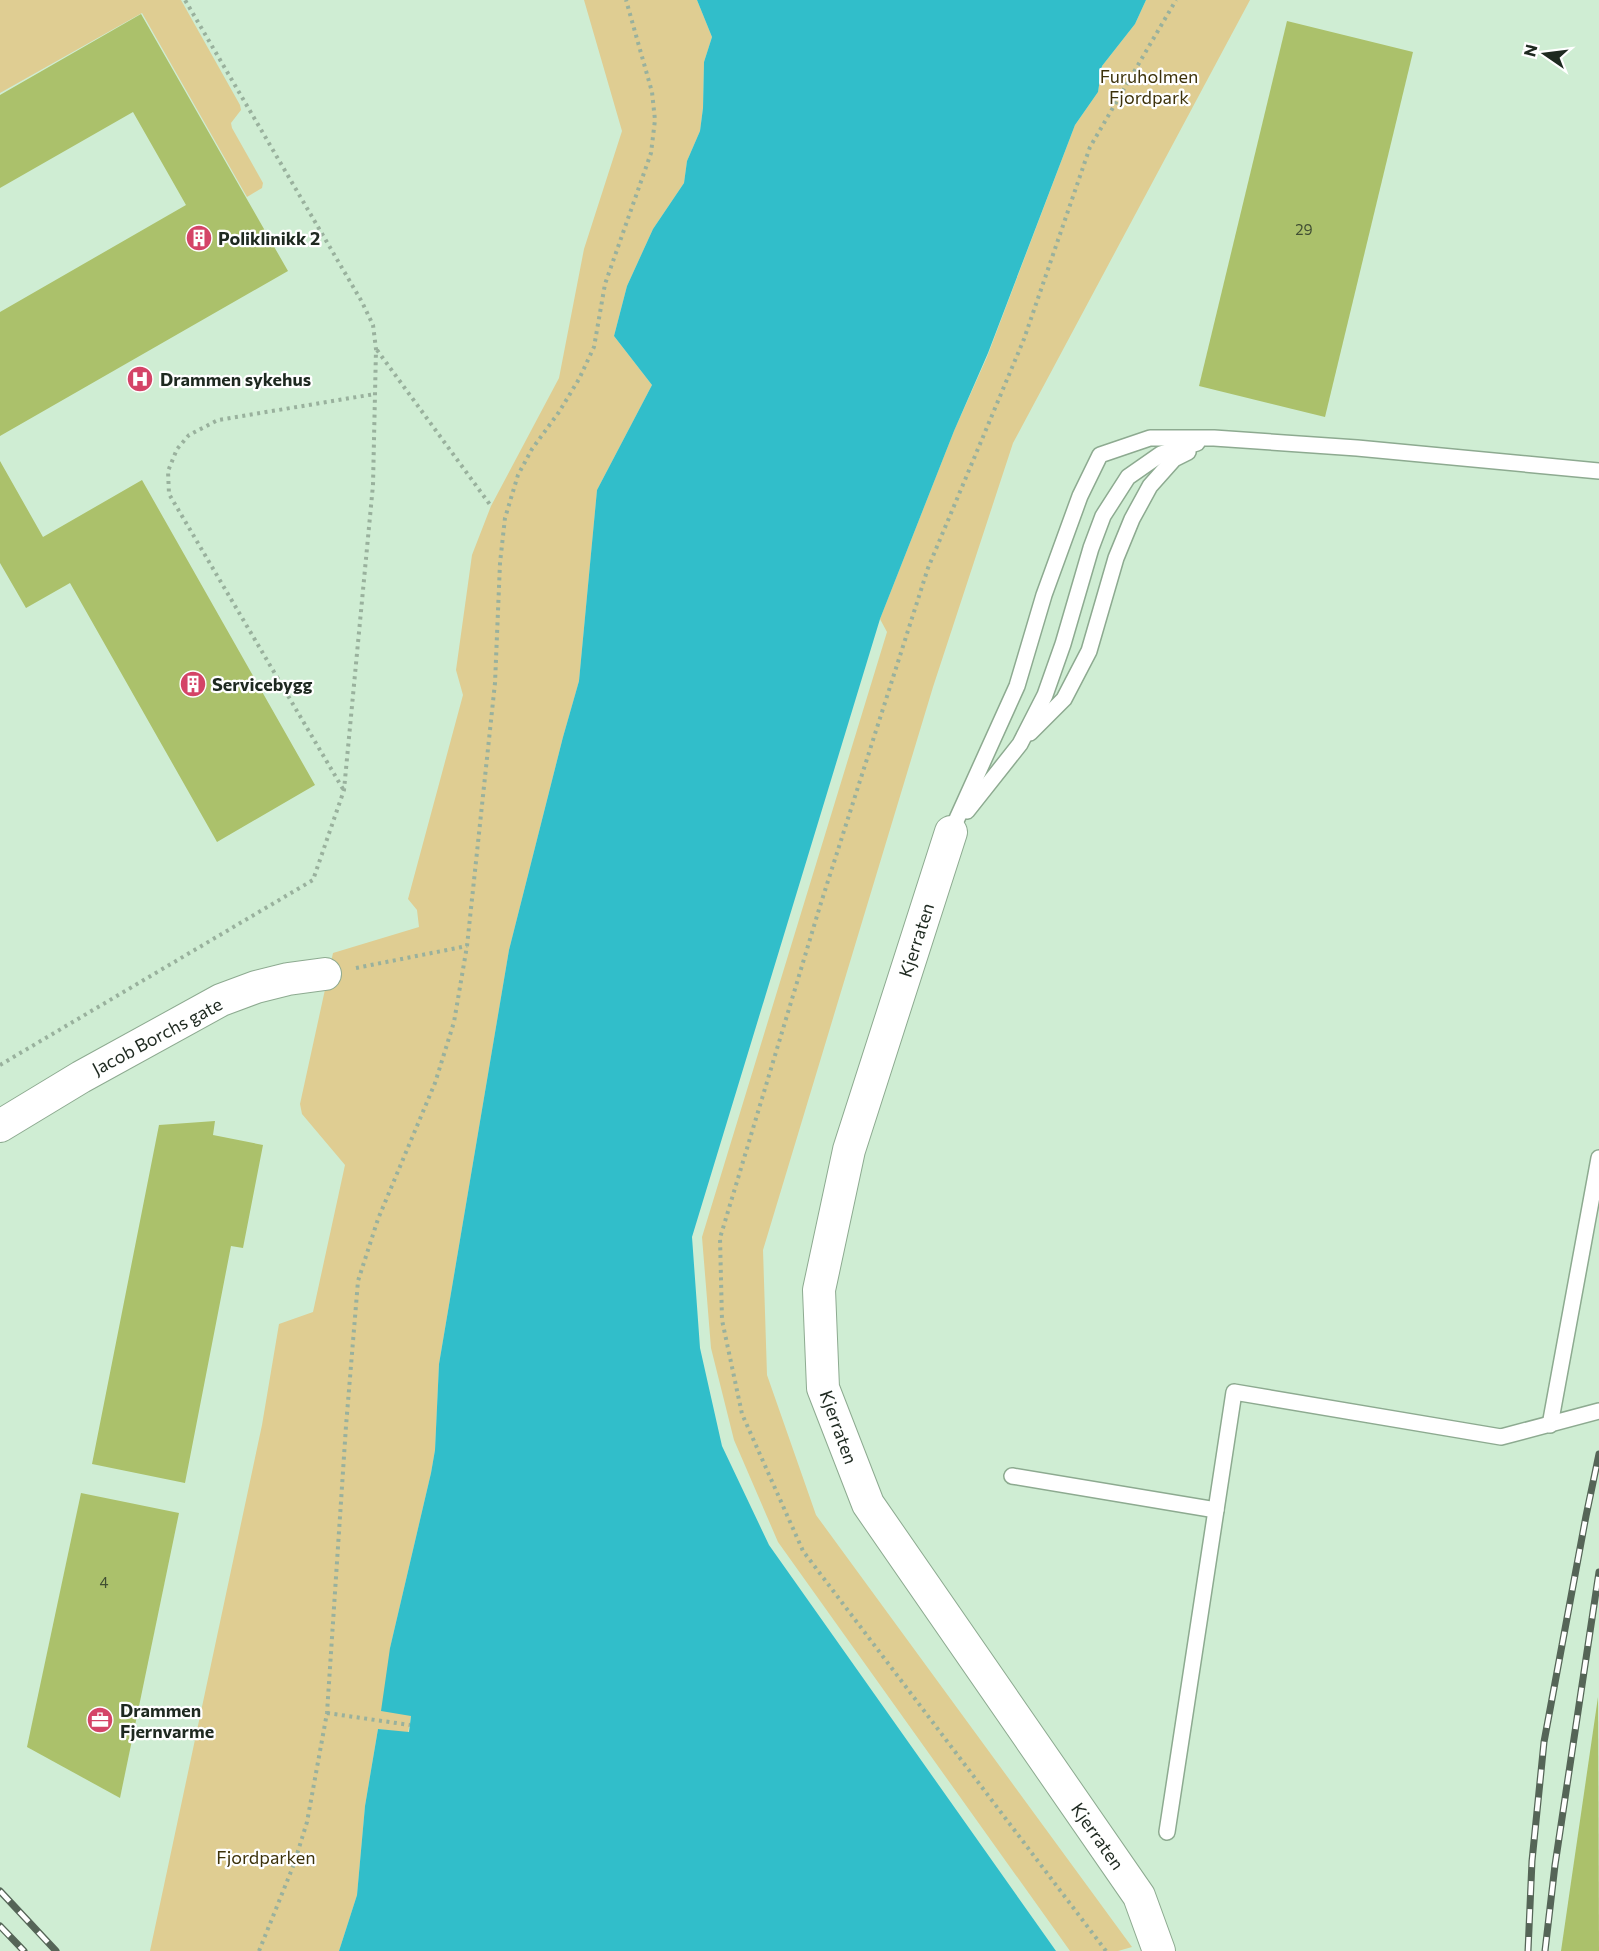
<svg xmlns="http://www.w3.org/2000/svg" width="1599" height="1951" font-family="Commissioner,sans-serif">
<rect width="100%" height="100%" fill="#cfedd3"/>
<g fill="#dfcd92">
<path d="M0,0H181L240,105L241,110L231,123L232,128L263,183L262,188L247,197L142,13L0,93Z"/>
<path d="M584,0H697L712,37L704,62L703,108L700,131L687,161L684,183L653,229L627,286L614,336L652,385L597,490L579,681L563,737L509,950L439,1364L435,1450L431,1473L390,1648L411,1716L408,1733L378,1729L365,1806L357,1895L339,1951H150L262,1425L279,1324L313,1312L345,1165L302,1114L300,1104L333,953L419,927L417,910L408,899L463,695L456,670L472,555L491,506L559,378L584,249L622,131Z"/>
<path d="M1146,0H1250L1013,443L933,687L763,1250L767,1375L816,1515L1132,1947L1118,1951H1070L778,1542L734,1440L711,1348L702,1237L887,632L880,619L954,431L987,357L1075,125L1098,92L1102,66L1135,24Z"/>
</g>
<path fill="#31beca" d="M697,0H1146L1135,24L1102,66L1098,92L1075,125L988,353L954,431L880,619L692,1237L700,1348L722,1446L769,1545L1056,1951H339L357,1895L365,1806L378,1729L409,1732L411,1716L381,1711L390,1648L431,1473L435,1450L439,1364L509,950L563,737L579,681L597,490L652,385L614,336L627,286L653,229L684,183L687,161L700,131L703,108L704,62L712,37Z"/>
<g fill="#abc16b">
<path d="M141,14L288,271L0,436V312L186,205L133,112L0,188V95Z"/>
<path d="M1287,21L1413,52L1325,417L1199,386Z"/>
<path d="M0,461L43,537L142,480L315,785L217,842L70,583L26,608L0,563Z"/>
<path d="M215,1121L213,1135L263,1145L243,1248L231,1246L185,1483L92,1464L159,1125Z"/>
<path d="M81,1493L179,1513L120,1798L27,1747Z"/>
<path d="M1598,1697L1599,1951H1561Z"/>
</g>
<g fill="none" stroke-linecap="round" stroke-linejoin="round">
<defs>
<g id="lane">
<path d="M1030,733L1064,699L1089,651L1116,558L1132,519L1150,486L1174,459L1188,452"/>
<path d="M967,811L1020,744L1045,695L1063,644L1091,548L1103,516L1128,477L1161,454L1197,443"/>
<path d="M951,832L1017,686L1044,595L1080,496L1100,455L1150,438H1214L1357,448L1599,471"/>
<path d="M1550,1425L1599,1158"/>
<path d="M1012,1476L1216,1510"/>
<path d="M1167,1832L1234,1392L1501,1437L1599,1411"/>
</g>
<g id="street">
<path d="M951,832L849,1150L819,1290L823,1388L868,1504L1139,1896L1159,1951"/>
<path d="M0,1126L81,1077L221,1000L256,987L288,979L325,974"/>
</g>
</defs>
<use href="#lane" stroke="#8daa90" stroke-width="18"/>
<use href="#street" stroke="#8daa90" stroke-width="34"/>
<g stroke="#99b19d" stroke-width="4" stroke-dasharray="3 4.5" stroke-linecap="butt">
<path d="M377,350L491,506"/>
<path d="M343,789L169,494L168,471L177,449L189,435L218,420L375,394"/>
<path d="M356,968L467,946"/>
<path d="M0,1065L313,880L344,790L373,485L376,349L373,325L362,302L185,0"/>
<path d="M327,1713L410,1725"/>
<path d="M259,1951L294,1864L307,1822L327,1713L346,1426L358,1281L378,1219L435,1083L454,1022L467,946L495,683L500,563L505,518L518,475L532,449L559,412L579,379L594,347L605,284L651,153L655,120L652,92L626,0"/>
<path d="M1106,1951L803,1551L742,1414L722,1320L720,1238L820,906L928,568L1024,339L1090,147L1176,0"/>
</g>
<use href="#lane" stroke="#fff" stroke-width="15"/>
<use href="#street" stroke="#fff" stroke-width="32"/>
<defs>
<g id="rail">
<path d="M0,1891L56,1951"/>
<path d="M0,1926L24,1951"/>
<path d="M1528,1951L1532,1861L1544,1742L1586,1516L1599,1454"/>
<path d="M1545,1951L1555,1865L1599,1572"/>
</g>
</defs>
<use href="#rail" stroke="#556557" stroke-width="7"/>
<use href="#rail" stroke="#fff" stroke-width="4.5" stroke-dasharray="14" stroke-linecap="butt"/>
</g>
<defs>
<symbol id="building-disc" viewBox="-11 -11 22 22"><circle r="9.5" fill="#d44467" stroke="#fff"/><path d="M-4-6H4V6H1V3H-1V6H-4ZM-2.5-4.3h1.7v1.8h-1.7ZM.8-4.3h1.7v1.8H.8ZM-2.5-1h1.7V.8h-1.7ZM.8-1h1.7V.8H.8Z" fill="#fff"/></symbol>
<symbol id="hospital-disc" viewBox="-11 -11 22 22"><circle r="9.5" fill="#d44467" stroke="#fff"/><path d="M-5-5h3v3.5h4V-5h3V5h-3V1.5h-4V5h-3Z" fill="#fff"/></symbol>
<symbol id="office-disc" viewBox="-11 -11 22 22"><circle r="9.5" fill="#d44467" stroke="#fff"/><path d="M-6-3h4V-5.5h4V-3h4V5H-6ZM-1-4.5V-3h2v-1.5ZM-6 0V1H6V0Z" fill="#fff"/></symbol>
</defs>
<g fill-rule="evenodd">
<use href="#building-disc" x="184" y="223" width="30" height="30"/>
<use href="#hospital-disc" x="125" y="364" width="30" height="30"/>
<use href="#building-disc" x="178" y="669" width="30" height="30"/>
<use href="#office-disc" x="85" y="1705" width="30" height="30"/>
</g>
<g text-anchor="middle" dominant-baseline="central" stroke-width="4.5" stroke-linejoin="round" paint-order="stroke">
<g font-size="15" fill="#414f33">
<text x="1304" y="229">29</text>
<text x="104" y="1582">4</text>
</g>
<g font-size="18" fill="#3d320a" stroke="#fff">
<text x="1149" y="76">Furuholmen<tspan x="1149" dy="21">Fjordpark</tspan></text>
<text x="266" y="1857">Fjordparken</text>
</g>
<g font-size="18" font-weight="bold" fill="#1e2920" stroke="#fff" text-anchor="start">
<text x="218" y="238">Poliklinikk 2</text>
<text x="160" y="379">Drammen sykehus</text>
<text x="212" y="684">Servicebygg</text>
<text x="120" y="1710">Drammen<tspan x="120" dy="21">Fjernvarme</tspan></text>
</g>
<g font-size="18" fill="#1e2920" stroke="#fff">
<text transform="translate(916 940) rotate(-72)">Kjerraten</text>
<text transform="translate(157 1036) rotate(-28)">Jacob Borchs gate</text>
<text transform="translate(839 1427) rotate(70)">Kjerraten</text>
<text transform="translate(1098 1836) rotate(55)">Kjerraten</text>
</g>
</g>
<g transform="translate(1545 54) rotate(284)" stroke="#ffffff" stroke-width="4.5" paint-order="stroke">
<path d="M0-4.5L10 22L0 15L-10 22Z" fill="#1e2920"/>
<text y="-9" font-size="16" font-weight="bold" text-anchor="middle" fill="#1e2920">N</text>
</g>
</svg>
